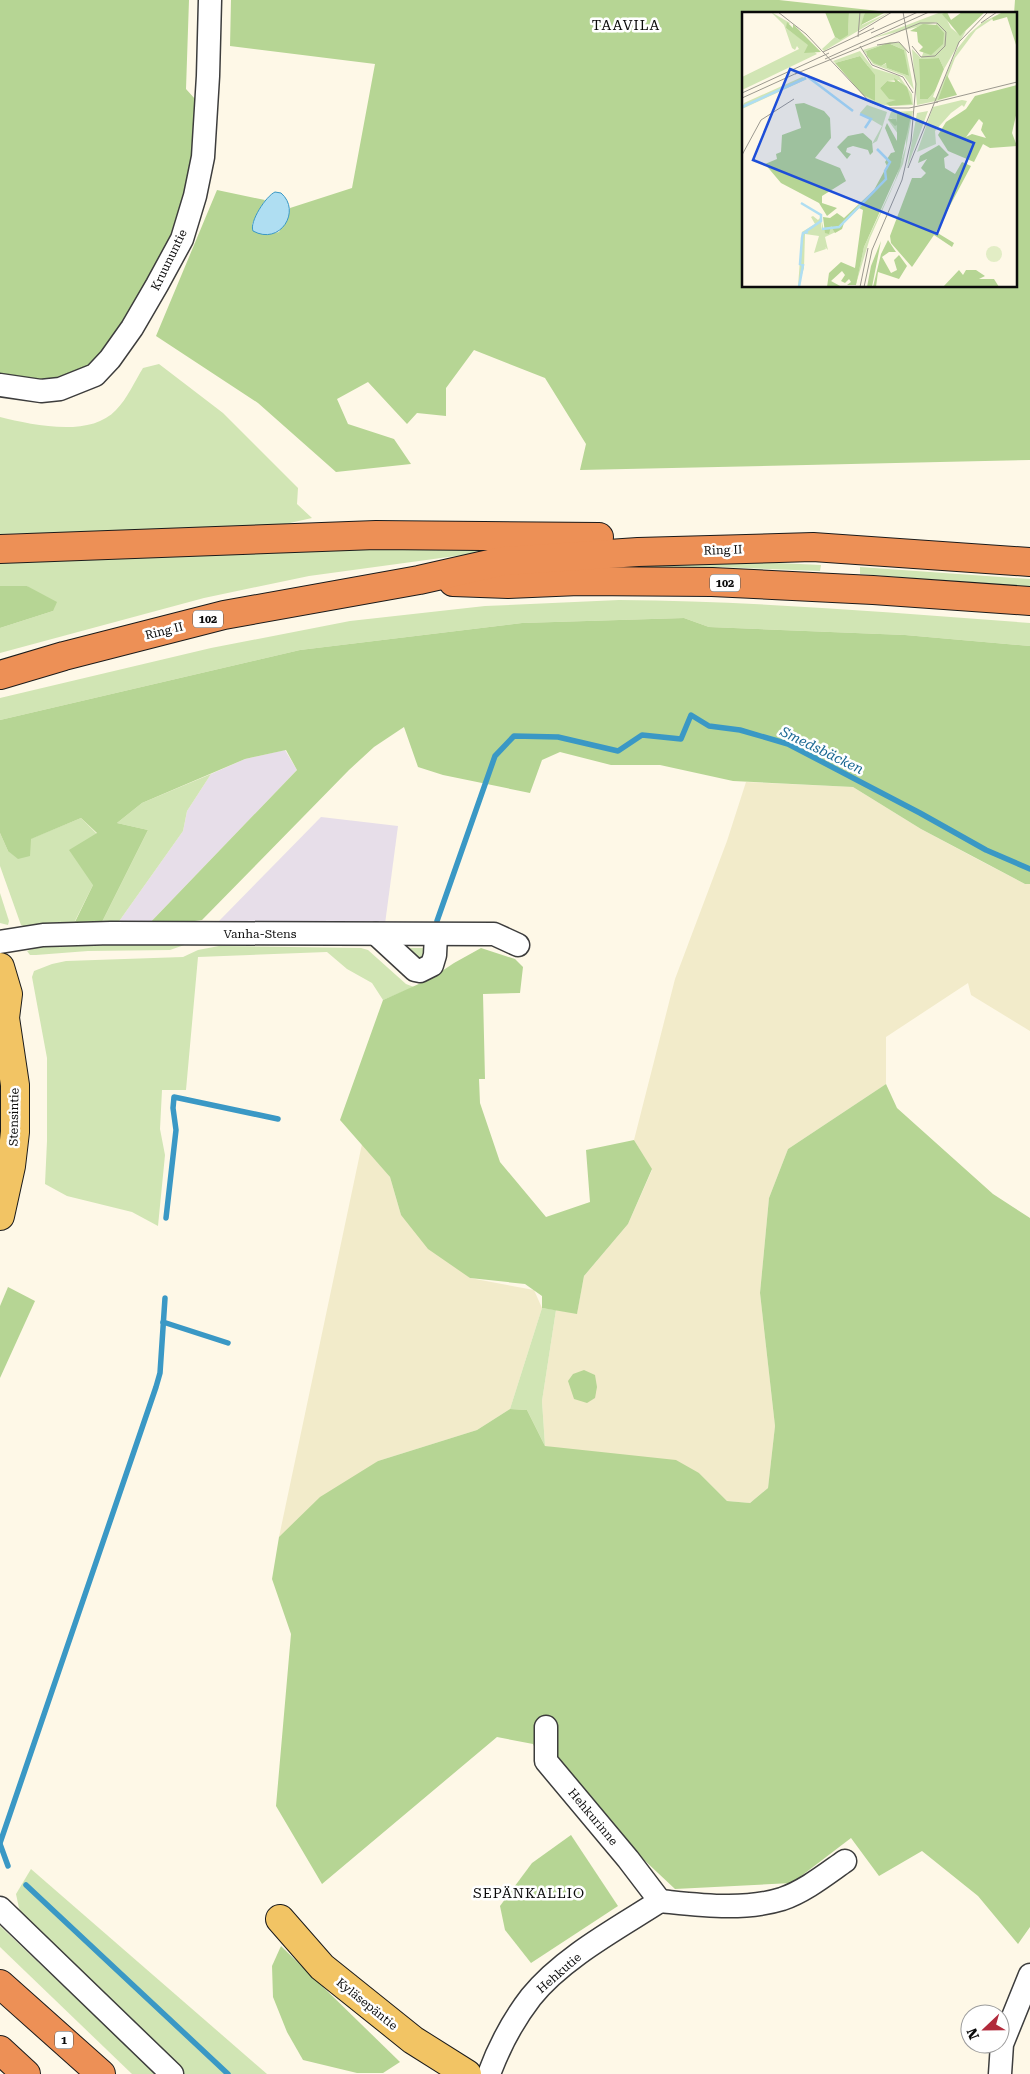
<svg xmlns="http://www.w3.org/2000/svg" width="1030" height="2074" font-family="'Roboto Serif',serif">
<rect width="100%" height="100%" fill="#fef8e7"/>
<g fill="#e7dee9">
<path d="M285,750L297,770L145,928L115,927L183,831L187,811L211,774L245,759Z"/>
<path d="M321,817L398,826L385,924L219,921Z"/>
</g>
<g fill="#f2ebca">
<path d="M746,782L853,787L921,829L979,860L1025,884H1030V1031L971,995L968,983L886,1037V1084L788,1149L769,1198L760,1293L775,1426L768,1488L750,1503L727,1501L699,1473L545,1446L542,1401L556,1310L577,1313L584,1276L628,1224L652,1170L634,1140L675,979L727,841Z"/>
<path d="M362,1144L390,1177L401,1215L470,1278L534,1290L542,1308L510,1409L477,1430L378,1461L279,1537Z"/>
</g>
<g fill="#d1e5b4">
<path d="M159,364L223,413L298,488L297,504L312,518L268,528L0,534V417C33,425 90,438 116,410C127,399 135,381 143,368Z"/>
<path d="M317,548L507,549L309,576L204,598L0,653V628L53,611L27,586H0V562Z"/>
<path d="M756,562L821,565L820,571L720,567L563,569L546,565Z"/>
<path d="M860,567L1030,579V587L860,574Z"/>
<path d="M619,600C757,601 893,613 1030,623V646L905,635L709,627L684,618L522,623L300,650L0,720V698L211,648L350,621L485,606Z"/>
<path d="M211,774L187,811L183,831L115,927H26L21,925L0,866V833L8,851L30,839L81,818L97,834L93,885L75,921L101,924L148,830L117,823L142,803Z"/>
<path d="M0,893L9,921L8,925L0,923Z"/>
<path d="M190,943L170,950L88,951L36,955H30L27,951L44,945Z"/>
<path d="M219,946L361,948L368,950L406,984L414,987L383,1000L372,983L347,969L327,952L198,957L186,1090H162L160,1129L165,1155L158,1226L132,1212L67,1196L45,1184L47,1141V1058L32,977L34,971L52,964L66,961L183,957L198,950Z"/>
<path d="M398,948H427L426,955L418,960Z"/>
<path d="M542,1308L556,1310L542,1401L545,1446L527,1410L510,1409Z"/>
<path d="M31,1869L267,2074H182L28,1925L19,1908L16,1894Z"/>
<path d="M0,1926L156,2074H132L0,1947Z"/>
</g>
<g fill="#b6d594">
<path d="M0,0H189L186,89L195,99V125L191,164L179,223L147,286L108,347L87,367L65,381L36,383L0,376Z"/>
<path d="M231,0H779L906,14H744V286H1016V14H1014L1015,0H1030V460L580,470L586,444L545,378L474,350L446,388V416L417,413L407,424L368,382L337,399L348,424L394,439L411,464L336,472L258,403L156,336L217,190L265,200L252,224L264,235L279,232L288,216L290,208L352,188L375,64L230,46Z"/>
<path d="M0,586H27L57,602L53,611L0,628Z"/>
<path d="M684,618L709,627L905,635L1030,646V884H1025L921,829L853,787L733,781L660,765H611L560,752L542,760L530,793L443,775L418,767L404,727L374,747L349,770L202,920L145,928L297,770L286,750L245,759L142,803L117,823L148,830L101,924L75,922L93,885L69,850L97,833L81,818L31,839L30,856L18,859L8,851L0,833V720L300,650L522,623Z"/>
<path d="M481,948L515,959L523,967L520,993L483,994L485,1079H479L480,1103L500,1162L546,1217L590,1202L586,1150L634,1140L652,1169L628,1224L584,1276L577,1314L542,1308V1296L525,1284L470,1278L428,1249L401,1215L390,1177L340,1120L383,1000L430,979L454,963Z"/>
<path d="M886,1084L897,1108L993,1194L1030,1218V1927L1018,1944L978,1896L922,1851L879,1876L851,1838L792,1883L675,1889L543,1765L533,1744L497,1737L322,1884L276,1806L291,1634L272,1579L279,1537L320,1497L378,1461L477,1430L510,1409L527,1410L545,1446L676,1460L699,1473L727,1501L750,1503L768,1488L775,1426L760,1293L769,1198L788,1149Z"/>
<path d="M8,1287L35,1301L0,1378V1306Z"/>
<path d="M584,1370L595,1375L597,1387L595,1398L587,1403L574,1399L568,1381L573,1374Z"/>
<path d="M571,1835L618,1906L531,1963L505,1930L500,1906L532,1863Z"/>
<path d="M281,1946L400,2062L383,2073H357L303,2060L287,2032L273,1997L272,1966Z"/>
</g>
<path fill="#afdef2" stroke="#3a98c5" d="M275,192L281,193C302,211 280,246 253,231C249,222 266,196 275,192Z"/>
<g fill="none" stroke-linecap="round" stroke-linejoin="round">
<g stroke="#3a98c5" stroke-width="5.5">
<path d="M437,921L495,756L514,736L558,737L618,751L642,735L681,739L691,715L709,726L740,730L788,744L920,813L986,850L1030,869"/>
<path d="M166,1218L176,1130L173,1108L174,1097L278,1119"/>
<path d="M163,1322L228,1343"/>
<path d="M0,1843L156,1387L160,1373L165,1298"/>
<path d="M0,1844L8,1866"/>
<path d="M26,1885L228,2074"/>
</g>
<defs>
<g id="minor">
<path d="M0,385L41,391L60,389L95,375L110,359L132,328L157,285L182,239L195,196L203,157L208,76L210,0"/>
<path d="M376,934L415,970L420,971L432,965L435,955L436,935"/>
<path d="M0,942L43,935L111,933L494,934L518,945"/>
<path d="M546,1727V1761L628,1859L660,1901"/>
<path d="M660,1901C700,1905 743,1911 782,1899C805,1891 825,1875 845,1861"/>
<path d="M0,1908L172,2074"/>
<path d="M489,2074C499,2047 514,2019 531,1997C562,1958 618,1928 660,1901"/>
<path d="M1000,2074L1002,2044L1030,1975"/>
</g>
<g id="major">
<path d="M0,967L8,994L5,1018L15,1085V1132L11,1166L0,1216"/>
<path d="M280,1919L322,1967L413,2040L467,2074"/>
</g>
<g id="highway">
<path d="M0,549L376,535L599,537"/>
<path d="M453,582L508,584L579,581L712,582L873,590L1030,601"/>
<path d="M0,675L64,656L224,615L419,580L503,561L638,552L813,547L1030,562"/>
<path d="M0,1984L101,2074"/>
<path d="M0,2050L26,2074"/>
</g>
</defs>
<use href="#minor" stroke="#3d3d3d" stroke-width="25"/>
<use href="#major" stroke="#1b1b1b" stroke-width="30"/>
<use href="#highway" stroke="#1b1b1b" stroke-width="30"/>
<use href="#minor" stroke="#fff" stroke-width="22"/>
<use href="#major" stroke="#f2c464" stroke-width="28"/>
<use href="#highway" stroke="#ed9056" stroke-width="28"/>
</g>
<g text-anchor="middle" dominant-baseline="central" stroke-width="5" stroke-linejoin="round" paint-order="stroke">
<g fill="#fff" stroke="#545454" stroke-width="1">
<rect x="710" y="574.5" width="30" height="17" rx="4"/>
<rect x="193" y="610.5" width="30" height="17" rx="4"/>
<rect x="55" y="2031.5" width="18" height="17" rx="4"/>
</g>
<g font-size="11" font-weight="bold" fill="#0a0a0a">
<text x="725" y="583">102</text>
<text x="208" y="619">102</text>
<text x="64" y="2040">1</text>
</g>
<g font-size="12" fill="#0a0a0a" stroke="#fff">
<text transform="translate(169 260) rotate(-64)">Kruununtie</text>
<text transform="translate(723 550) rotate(-2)">Ring II</text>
<text transform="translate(164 631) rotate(-14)">Ring II</text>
<text x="260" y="934">Vanha-Stens</text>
<text transform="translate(14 1117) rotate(-89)">Stensintie</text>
<text transform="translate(593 1817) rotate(50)">Hehkurinne</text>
<text transform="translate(559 1973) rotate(-41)">Hehkutie</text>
<text transform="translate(367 2004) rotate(39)">Kyläsepäntie</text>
</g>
<g font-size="14" letter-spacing="1" fill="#0a0a0a" stroke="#fff">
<text x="626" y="25">TAAVILA</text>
<text x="529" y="1893">SEPÄNKALLIO</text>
</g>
<g font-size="14" font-style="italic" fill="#1b6893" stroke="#fff">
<text transform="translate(822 750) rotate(26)">Smedsbäcken</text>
</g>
</g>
<g transform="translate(742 12)">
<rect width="275" height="275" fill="#fef8e7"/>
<path d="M29,0L48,11L44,16L67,33L63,40L70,38L75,42L0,78V65L57,37L55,34L53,38L50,36L42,13ZM107,0H123L120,13L148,0L82,39L80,37L93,25L98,28L106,21ZM199,0H206L202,2L209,16L218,23L224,19L202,57L197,46L177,47L178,87H186L193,79L191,85L194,86L215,37L227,22L241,10L261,0L234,18L213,46L197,88L208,86L175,93L170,37L179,46L195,10L131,26ZM148,30L158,31L164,38L172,78L162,64L131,52L121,38ZM146,31L162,38L164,60L167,64L145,56V51L139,54L133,51L125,44L124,39ZM118,39L131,56L157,64L170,82L171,93L151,94L167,89V83L157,68L145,69L138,76L160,89L148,90V94L132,91L121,83L133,89L126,54L118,44L93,51L91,49ZM60,65L65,67L0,97L2,91ZM220,88L225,89L222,95L220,93L209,101L193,119L194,132L175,140L191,95ZM125,93L145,100L140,116L135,129L130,132L140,114L118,101ZM171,99L161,152L128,226L113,275L122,235L153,169L164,134L165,101L155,102V110L147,105L155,112L156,122L146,108L149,100ZM186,99L165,156L175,101ZM71,204L76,208L80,204L79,218L81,210V218L89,214L94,220L100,217L83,225L86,238L83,235L84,237L72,241L77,224L63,222L62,256L56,275L60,220L73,212L69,205Z" fill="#d1e5b4" fill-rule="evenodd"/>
<path d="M83,0H107L106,23L98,28L93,25ZM123,0H144L119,13ZM205,0L209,8L220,0H243L218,24L200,2ZM261,0H275V36L265,5L251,9L250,6ZM45,10L51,16V12L79,40L62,41L66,33L44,16ZM181,12L195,13L202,21L201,32L189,43L177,39L181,35L176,30L175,20L168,19ZM146,31L162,38L167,64L145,56L144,51L139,54L132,51L125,44L124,39ZM118,44L133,63V89L121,83L93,51ZM197,46L202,57L193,79L186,87H178L177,47ZM205,63L215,83L196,88ZM152,66L165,75L170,92L148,94L144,91L154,88L147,87L138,76L145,69L153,70ZM275,73V99L270,121L275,134L248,136L241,132L232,150L206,139L196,123L204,110L224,97L233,84ZM237,107L241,111L239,118L244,126L230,122L224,125ZM62,91L82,99L88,106L89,126L73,146L98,156L104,169L80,184V191L95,196L85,204L77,191L39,171L23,152L35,147L34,142L39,140L40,123L59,116L53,92ZM165,101L169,103L158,155L122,235L114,273H105L109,270L107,267L103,271L99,269L103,263L100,259L89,269L100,275H85L87,261L99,250L113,256L121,198L117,196L102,211L100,217L93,221L89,214L87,222L83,221L81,205L88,206L95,201L102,206L132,178L145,154L143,150L149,141L153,140L143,116L145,111L155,129V113L153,114L146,107H154L155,110V102ZM121,121L130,129L131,140L128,143L126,138L111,134L105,136L104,140L109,142L105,147L95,135L106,124ZM197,133L207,143L202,146L203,156L213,162L220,150L229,154L194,220L212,231L210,235L192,223L170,255L149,231L148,224L170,166H179L184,161L179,156L185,147L176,151L178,144ZM146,228L154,240H147L140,245L149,261L155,258L152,248L157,243L165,254L157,267L136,260L134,275H131L139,242ZM139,229L130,275H125L129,254ZM217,258L221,263L224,258H234L243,264L237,267H252L257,275H201Z" fill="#b6d594" fill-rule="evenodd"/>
<path d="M244 242a8 8 0 1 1 16 0a8 8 0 1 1-16 0Z" fill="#e2edc5"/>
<path fill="none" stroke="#afdef2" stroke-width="2.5" d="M66,65L111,99M0,95L64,66M118,102L129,107L123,116M59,191L79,203V209L63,220M80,217L97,215L144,167L143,159L148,150L135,137M57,275L61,253L58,252L60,226L61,221L66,220"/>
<path fill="none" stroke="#9c998f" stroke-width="1" d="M36,0L64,22L128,90L144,96H167L196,90M239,11L255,0M117,20L150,0M129,21L176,0M116,25L118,0M135,33L157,30L167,41M118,34L130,53L161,65L171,81M81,40L132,16M83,47L187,0M53,62L178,11H195L204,20L203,34L193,44L179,45L170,34M0,81L87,41M0,86L55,61M194,90L275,70M0,143L19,108L52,87M166,156L217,30L246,0M118,275L126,236M122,275L130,238L160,168L169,129L174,72L161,0"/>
<path fill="#1d4ed8" fill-opacity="0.15" stroke="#1d4ed8" stroke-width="2.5" d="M48,57L232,131L195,222L11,148Z"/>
<rect width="275" height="275" fill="none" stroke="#0a0a0a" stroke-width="2.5"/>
</g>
<g transform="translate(985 2029) rotate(248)"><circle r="24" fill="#ffffff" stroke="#9d9d9d"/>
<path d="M0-4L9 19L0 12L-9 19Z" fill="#b12a3b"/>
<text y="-8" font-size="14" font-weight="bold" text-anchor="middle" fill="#0a0a0a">N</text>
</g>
</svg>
